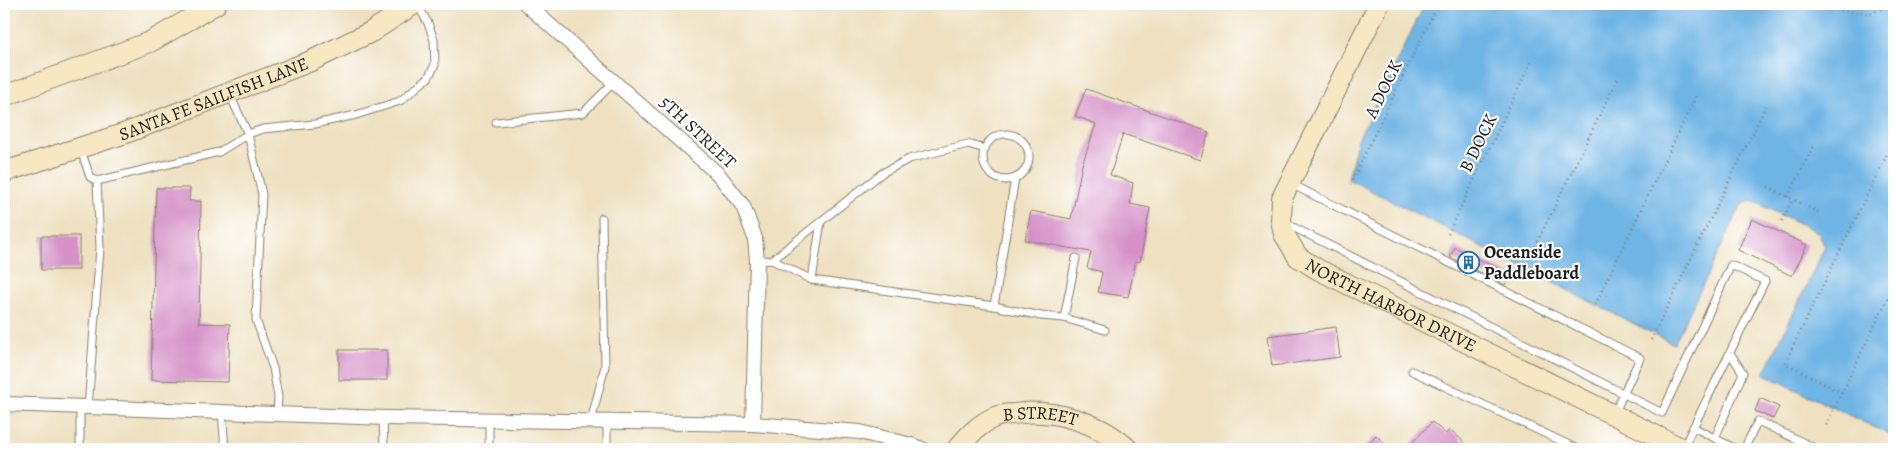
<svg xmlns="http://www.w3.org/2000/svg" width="1898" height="453" font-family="Alegreya,serif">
<rect width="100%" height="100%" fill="#fff"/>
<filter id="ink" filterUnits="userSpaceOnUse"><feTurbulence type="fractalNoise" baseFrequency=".02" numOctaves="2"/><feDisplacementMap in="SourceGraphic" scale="10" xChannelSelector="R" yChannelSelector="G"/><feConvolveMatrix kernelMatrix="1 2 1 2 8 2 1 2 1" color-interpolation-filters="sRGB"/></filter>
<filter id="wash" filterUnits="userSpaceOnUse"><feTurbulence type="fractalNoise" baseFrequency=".0096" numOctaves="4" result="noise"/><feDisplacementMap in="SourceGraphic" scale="20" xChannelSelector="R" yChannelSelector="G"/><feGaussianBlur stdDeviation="1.12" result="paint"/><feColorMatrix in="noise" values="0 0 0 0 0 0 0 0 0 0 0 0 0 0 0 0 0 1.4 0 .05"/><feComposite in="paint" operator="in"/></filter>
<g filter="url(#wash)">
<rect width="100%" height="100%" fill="#eee0c0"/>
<path fill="#6eb4e5" stroke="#456880" d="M1425,4H1894V437L1764,374L1825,247L1818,232L1752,201L1742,204L1674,344L1348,179L1357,142Z"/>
<g id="blocks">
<g fill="#d591c8">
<path d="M1086,89L1209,132L1200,160L1123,134L1110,175L1133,183L1130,204L1150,208L1140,262L1136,261L1128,297L1098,292L1102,272L1087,268L1091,252L1025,240L1031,211L1071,219L1082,165L1096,124L1075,116Z"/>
<path d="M156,188H190L189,201H201L199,323L230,324L228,382L151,380Z"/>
<path d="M1752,219L1807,245L1792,276L1738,250Z"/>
<rect x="41" y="236" width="38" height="34"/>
<path d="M1455,247L1510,275L1505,285L1450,257Z"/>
<path d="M1336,327L1340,357L1272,366L1268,336Z"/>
<rect x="339" y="350" width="48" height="30"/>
<path d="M1760,398L1779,407L1773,419L1755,411Z"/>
<path d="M1432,422L1446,434L1450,429L1471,449H1406Z"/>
<path d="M1376,435L1390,449H1363Z"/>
</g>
</g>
</g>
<g filter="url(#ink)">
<use href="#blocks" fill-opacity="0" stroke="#857e6e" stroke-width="1"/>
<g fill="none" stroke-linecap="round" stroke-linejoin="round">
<defs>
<g id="lane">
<path d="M229,93L248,134L263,129L315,124L356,115L400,101L428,78L435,65L434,40L428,23L417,4"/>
<path d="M496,122L583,113L614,82"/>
<circle cx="1006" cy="157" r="23"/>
<path d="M81,150L90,177L97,181L219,152L248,134L262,194L256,320L273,368L278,397L277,414"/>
<path d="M1291,184L1640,358L1615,412"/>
<path d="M1285,223L1662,413L1731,265L1765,281L1684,446"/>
<path d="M772,260L882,173L909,159L968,144L985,149"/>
<path d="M757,261L772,260L812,280L994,306L1041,316L1064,318L1105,330"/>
<path d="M812,280L821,221"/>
<path d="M994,306L1015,178"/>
<path d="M1064,318L1076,258"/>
<path d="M1412,371L1578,449"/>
<path d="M88,408L100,248L97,181"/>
<path d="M222,412L225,449"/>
<path d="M383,418L384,449"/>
<path d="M591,421L605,366L602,218"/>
<path d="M1693,427L1736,449"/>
<path d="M1715,438L1743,373L1730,353"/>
<path d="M80,449V407"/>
<path d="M489,449V420"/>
<path d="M607,449V422"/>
<path d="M1744,449L1758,421L1817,449"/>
</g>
<g id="street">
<path d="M526,4L719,175L743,206L755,238L757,261L753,424"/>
<path d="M4,404L387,418L753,424L860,432L911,445L922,449"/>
</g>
<g id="secondary">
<path id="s1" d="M1379,4L1282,198L1281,220L1284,234L1298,257L1319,270L1683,449"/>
<path d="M4,96L150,42L216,4"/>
<path id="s2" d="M4,172L126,133L311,61L371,32L414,4"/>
<path id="s3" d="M957,449C968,436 979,424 995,417C1000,415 1008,414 1014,414C1053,408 1099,422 1128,449"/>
</g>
</defs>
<use href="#lane" stroke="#857e6e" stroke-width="9"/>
<use href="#street" stroke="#857e6e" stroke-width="16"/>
<use href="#secondary" stroke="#857e6e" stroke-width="22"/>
<g stroke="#857e6e" stroke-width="2.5" stroke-dasharray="1 4" stroke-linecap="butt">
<path d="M1741,4L1871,13L1894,4"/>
<path d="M1350,185L1438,4"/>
<path d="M1768,187L1818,212"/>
<path d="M1788,197L1815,144"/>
<path d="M1782,221L1792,201"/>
<path d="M1448,234L1531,62"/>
<path d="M1522,273L1619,76"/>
<path d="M1593,309L1697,94"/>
<path d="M1651,340L1766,106"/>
<path d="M1842,393L1785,363L1894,140"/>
<path d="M1826,425L1894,286"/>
</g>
<use href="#lane" stroke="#fff" stroke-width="7"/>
<use href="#street" stroke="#fff" stroke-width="14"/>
<use href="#secondary" stroke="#f8e7c3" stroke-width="20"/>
</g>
</g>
<defs>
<symbol id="building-ring" viewBox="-11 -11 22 22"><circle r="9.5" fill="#fff" stroke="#1f6fb2" stroke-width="1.5"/><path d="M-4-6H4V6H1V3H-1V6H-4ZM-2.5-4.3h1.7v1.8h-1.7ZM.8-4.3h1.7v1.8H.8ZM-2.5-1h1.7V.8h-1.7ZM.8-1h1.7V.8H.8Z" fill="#1f6fb2"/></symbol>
</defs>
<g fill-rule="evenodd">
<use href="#building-ring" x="1456" y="250" width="25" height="25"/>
</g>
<g text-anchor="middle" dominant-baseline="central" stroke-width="4.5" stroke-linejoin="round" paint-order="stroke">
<g font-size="18" fill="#1c1c1c" stroke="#fff">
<text transform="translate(1383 89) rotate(-64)">A DOCK</text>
<text stroke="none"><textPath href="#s2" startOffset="222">SANTA FE SAILFISH LANE</textPath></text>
<text transform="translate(698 132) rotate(43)">5TH STREET</text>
<text transform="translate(1478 143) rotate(-64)">B DOCK</text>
<text stroke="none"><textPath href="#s1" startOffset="385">NORTH HARBOR DRIVE</textPath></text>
<text stroke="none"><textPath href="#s3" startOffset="96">B STREET</textPath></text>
</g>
<g font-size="18" font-weight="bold" fill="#1c1c1c" stroke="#fff" text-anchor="start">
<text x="1484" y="252">Oceanside<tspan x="1484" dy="21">Paddleboard</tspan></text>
</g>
</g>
<rect width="1898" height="453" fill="none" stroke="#fff" stroke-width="20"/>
</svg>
